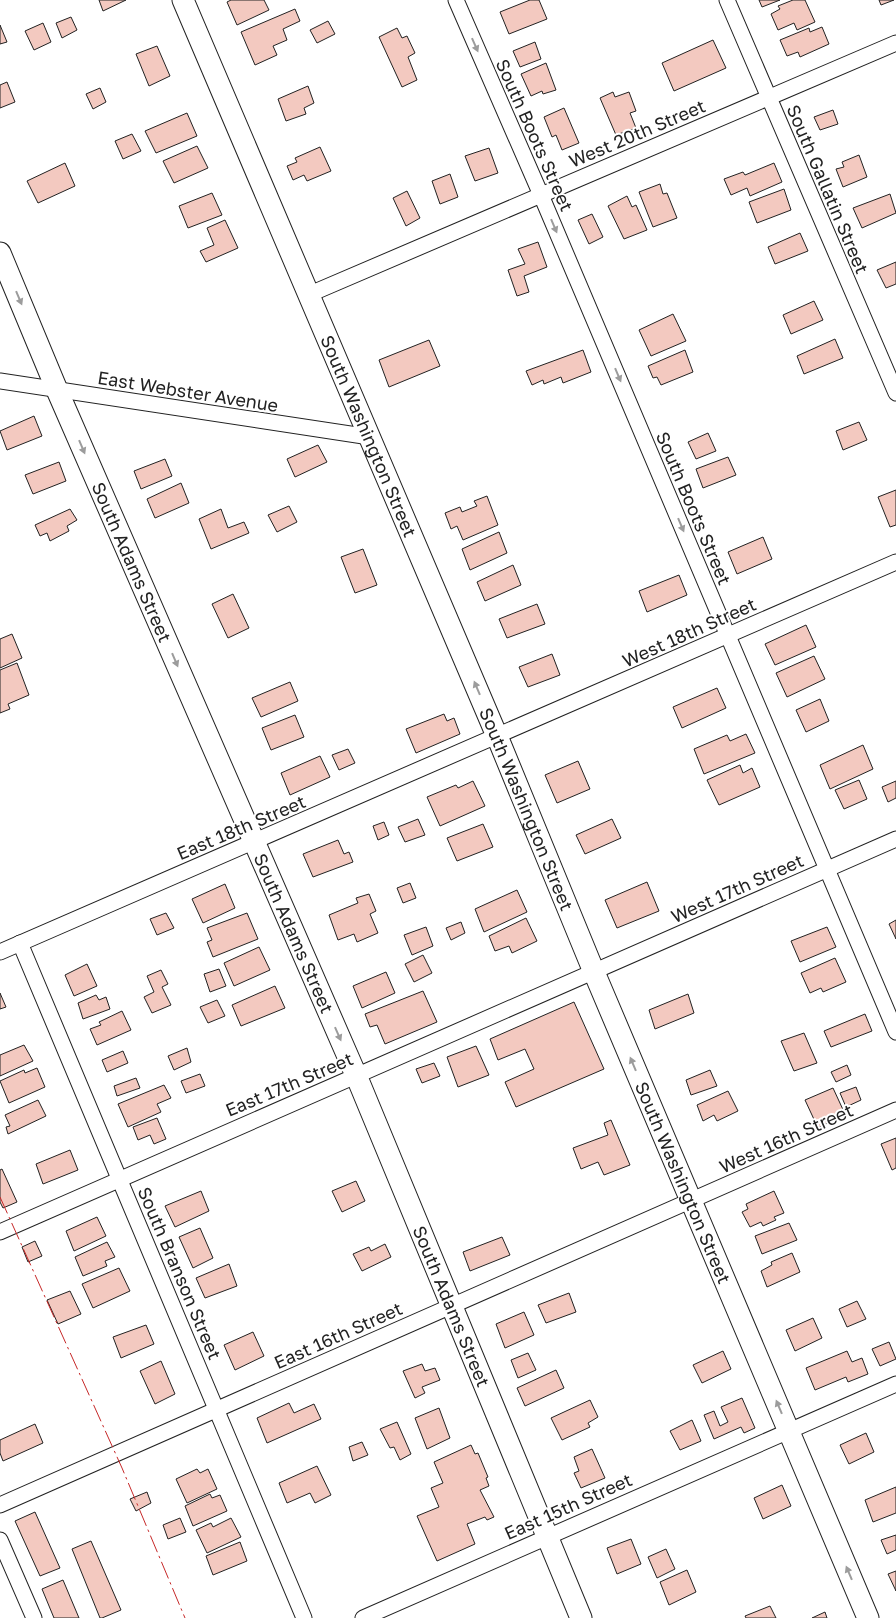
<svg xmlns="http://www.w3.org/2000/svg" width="896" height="1618" font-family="'Golos Text',sans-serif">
<rect width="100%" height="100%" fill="#fff"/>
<g fill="#f3c9c0" stroke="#222">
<path d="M99,0H126L103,11Z"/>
<path d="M231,0H264L269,10L237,25L227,2Z"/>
<path d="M530,0H539L547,19L509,34L500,12Z"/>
<path d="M759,0H780L762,7Z"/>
<path d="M793,0H805L815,22L797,30L794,23L778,30L771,14L780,9L778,6Z"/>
<path d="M879,0H894L881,5Z"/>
<path d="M295,9L300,21L283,29L287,40L273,46L277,55L255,65L241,32Z"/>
<path d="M71,17L77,30L62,38L56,23Z"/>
<path d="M328,21L335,34L317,43L310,30Z"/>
<path d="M43,23L51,42L34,50L25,31Z"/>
<path d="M0,25L7,42L0,44Z"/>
<path d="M822,27L829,44L800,57L798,52L787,56L780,40L809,28L810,32Z"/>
<path d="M397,28L402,38L407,36L415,53L408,57L417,80L402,87L379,37Z"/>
<path d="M713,40L726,68L674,91L662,63Z"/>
<path d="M535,42L541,59L520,67L513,51Z"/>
<path d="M157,46L170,76L149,86L136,54Z"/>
<path d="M546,63L556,90L543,94L542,91L531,96L521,74Z"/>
<path d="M7,82L15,102L0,108V85Z"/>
<path d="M308,86L314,103L304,108L306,114L286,121L278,99Z"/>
<path d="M100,88L106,102L93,109L86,94Z"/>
<path d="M613,92L615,97L629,92L636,111L630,113L636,128L616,135L600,98Z"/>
<path d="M564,108L579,143L562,150L556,135L552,137L544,117Z"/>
<path d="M833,110L838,124L820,130L814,117Z"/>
<path d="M187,113L197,136L156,153L145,131Z"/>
<path d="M132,134L141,151L123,159L115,141Z"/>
<path d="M197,146L208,168L174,183L163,161Z"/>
<path d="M320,147L331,171L307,181L304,175L293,180L287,166L297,162L295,158Z"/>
<path d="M489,148L498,173L475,181L465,156Z"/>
<path d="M859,155L867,177L843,187L836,169L844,167L842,162Z"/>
<path d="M65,163L75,186L38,203L27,181Z"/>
<path d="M774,163L782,182L750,196L747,188L731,195L724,179L743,172L745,175Z"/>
<path d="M450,174L458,197L440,204L432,181Z"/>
<path d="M660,184L663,194L667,193L677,218L653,227L639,192Z"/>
<path d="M784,189L791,210L757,223L749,202Z"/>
<path d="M407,191L420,218L406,226L393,198Z"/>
<path d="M212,193L222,215L188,228L179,206Z"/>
<path d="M890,194L896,213L862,228L853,208Z"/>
<path d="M627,196L632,207L636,205L647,230L624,239L608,206Z"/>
<path d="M592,214L603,237L589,244L578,220Z"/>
<path d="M225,220L238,248L206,262L200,251L214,245L207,228Z"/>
<path d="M800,233L808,251L775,264L768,247Z"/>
<path d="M538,242L547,267L524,276L529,292L517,296L508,270L525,264L518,249Z"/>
<path d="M896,262V284L886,288L877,270Z"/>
<path d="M814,301L823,320L791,334L783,315Z"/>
<path d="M673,314L686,341L651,356L639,330Z"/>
<path d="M835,339L843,358L804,374L797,356Z"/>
<path d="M429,340L440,366L389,387L379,360Z"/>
<path d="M583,350L591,372L563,383L561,377L544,384L543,380L532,385L526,371Z"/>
<path d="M685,350L693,372L661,385L657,377L653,378L648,366Z"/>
<path d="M34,416L42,436L7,450L0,431Z"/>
<path d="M859,422L867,440L843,450L836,431Z"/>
<path d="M708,433L716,451L696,459L688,442Z"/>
<path d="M318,445L327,462L295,477L287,459Z"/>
<path d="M728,457L736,475L703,488L696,469Z"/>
<path d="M165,459L172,476L141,489L134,471Z"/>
<path d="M59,462L66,481L33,494L25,475Z"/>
<path d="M181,483L189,503L155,518L147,499Z"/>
<path d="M896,490V525L890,527L878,497Z"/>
<path d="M487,496L498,525L463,540L457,526L451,529L445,513L460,507L462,512L477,506L474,501Z"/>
<path d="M289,506L297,522L277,532L268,515Z"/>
<path d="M70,509L77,520L67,526L69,531L50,541L47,533L40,536L35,525Z"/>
<path d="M221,509L228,528L244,522L249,533L211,549L199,519Z"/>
<path d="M499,532L507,553L470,570L462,549Z"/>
<path d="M763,537L772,559L737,574L728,552Z"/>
<path d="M363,549L377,585L355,593L341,557Z"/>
<path d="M513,565L521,585L485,601L477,582Z"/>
<path d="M679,575L687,595L647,612L639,591Z"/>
<path d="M233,594L249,628L228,638L212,604Z"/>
<path d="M537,604L545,624L507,638L499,619Z"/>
<path d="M806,625L816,647L775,665L765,644Z"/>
<path d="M12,634L22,658L0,668V639Z"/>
<path d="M552,654L560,675L528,687L519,667Z"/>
<path d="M814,656L825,679L787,697L776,673Z"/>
<path d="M17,663L29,695L8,704L10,709L0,713V670Z"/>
<path d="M290,682L298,701L261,717L252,698Z"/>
<path d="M717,688L726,708L682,728L673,707Z"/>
<path d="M820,699L829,721L806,732L796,710Z"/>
<path d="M444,714L447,721L454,718L460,734L416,753L406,729Z"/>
<path d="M295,715L304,737L271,750L262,728Z"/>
<path d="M746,734L755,753L704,774L694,749L727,735L730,741Z"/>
<path d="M863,745L873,769L830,789L820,765Z"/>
<path d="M348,749L355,763L339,770L332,755Z"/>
<path d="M320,756L330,777L290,795L281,773Z"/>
<path d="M578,761L590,789L557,803L545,775Z"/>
<path d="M740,765L743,773L752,768L760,787L719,805L707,780Z"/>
<path d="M859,780L867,799L844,809L835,790Z"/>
<path d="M473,781L485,806L440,826L427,797L456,785L458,788Z"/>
<path d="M896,781V798L888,802L882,787Z"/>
<path d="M418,819L425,835L405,842L398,827Z"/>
<path d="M612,819L621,838L585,854L576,835Z"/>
<path d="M384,822L389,835L378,840L373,826Z"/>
<path d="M483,824L493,847L457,861L447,838Z"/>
<path d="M338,840L344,854L349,852L353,862L313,877L303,854Z"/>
<path d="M647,882L659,911L617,928L605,900Z"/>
<path d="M410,883L416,898L403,903L397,888Z"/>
<path d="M225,884L235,908L203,923L192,899Z"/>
<path d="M517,890L527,912L484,932L475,909Z"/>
<path d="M369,894L376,911L370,914L378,933L357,942L354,934L338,940L329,915L358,903L356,898Z"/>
<path d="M166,913L174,928L157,935L150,919Z"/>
<path d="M247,913L258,939L213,957L207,942L212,940L207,928Z"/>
<path d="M526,918L537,941L512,953L509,946L495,951L489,936Z"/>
<path d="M896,920V939L889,924Z"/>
<path d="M461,922L465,933L451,940L446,928Z"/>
<path d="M426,927L433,946L412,955L404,935Z"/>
<path d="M827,927L836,947L800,962L791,941Z"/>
<path d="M259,947L270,970L234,986L224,963Z"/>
<path d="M423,955L432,973L414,982L405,964Z"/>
<path d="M835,958L846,982L823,992L821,988L810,993L801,973Z"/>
<path d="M87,964L97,986L74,996L65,975Z"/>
<path d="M219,969L226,986L210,992L204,974Z"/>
<path d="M161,970L168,984L162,987L171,1005L152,1013L144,997L154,992L147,976Z"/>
<path d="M386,972L395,993L362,1008L353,986Z"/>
<path d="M275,986L285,1008L241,1026L232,1005Z"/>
<path d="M423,991L437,1022L385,1044L377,1025L370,1027L365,1014Z"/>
<path d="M0,993L6,1007L0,1009Z"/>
<path d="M688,994L694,1013L655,1029L649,1010Z"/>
<path d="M96,995L99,1000L106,997L110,1009L83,1019L78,1003Z"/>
<path d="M217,1000L225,1016L208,1023L200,1007Z"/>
<path d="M574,1002L604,1069L516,1107L505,1082L534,1069L525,1049L498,1060L490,1039Z"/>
<path d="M122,1011L131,1030L97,1045L90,1029L101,1025L99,1022Z"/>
<path d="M865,1014L872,1031L831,1047L824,1031Z"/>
<path d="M804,1033L817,1063L794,1071L781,1041Z"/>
<path d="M24,1045L33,1061L0,1076V1055Z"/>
<path d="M476,1046L489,1075L458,1087L447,1057Z"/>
<path d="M187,1048L191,1062L174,1070L168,1056Z"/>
<path d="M123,1051L128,1063L107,1072L102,1060Z"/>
<path d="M434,1063L440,1076L422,1083L416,1069Z"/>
<path d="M847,1065L851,1075L836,1082L831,1072Z"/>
<path d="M37,1068L45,1087L9,1103L0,1081L24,1070L25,1073Z"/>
<path d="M710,1070L717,1086L691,1095L686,1080Z"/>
<path d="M200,1074L205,1086L186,1093L181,1081Z"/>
<path d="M136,1078L140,1088L117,1096L114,1086Z"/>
<path d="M164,1085L171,1098L157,1104L161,1112L128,1127L118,1104Z"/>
<path d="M856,1087L861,1100L846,1107L840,1093Z"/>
<path d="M833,1088L845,1114L818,1128L805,1100Z"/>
<path d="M728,1091L738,1111L717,1121L714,1115L703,1121L697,1105Z"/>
<path d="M38,1100L46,1116L8,1134L6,1127L10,1126L5,1115Z"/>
<path d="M157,1118L166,1139L154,1144L150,1135L138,1140L133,1127Z"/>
<path d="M611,1120L630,1165L604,1175L598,1162L581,1169L573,1148L608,1135L604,1123Z"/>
<path d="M896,1138V1168L892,1170L881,1144Z"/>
<path d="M70,1150L78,1170L43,1184L36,1164Z"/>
<path d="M2,1169L17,1202L3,1208L0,1202V1170Z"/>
<path d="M356,1181L365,1201L342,1212L332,1191Z"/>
<path d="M201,1191L209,1211L175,1227L165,1206Z"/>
<path d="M774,1191L784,1213L774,1217L776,1220L763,1226L761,1222L750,1227L742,1212L748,1209L746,1204Z"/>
<path d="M97,1217L106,1236L74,1251L66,1231Z"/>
<path d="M789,1223L797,1240L762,1254L755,1236Z"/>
<path d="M200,1228L213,1258L193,1268L179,1237Z"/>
<path d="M502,1237L510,1255L470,1271L463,1252Z"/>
<path d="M35,1241L42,1256L28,1262L22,1247Z"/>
<path d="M107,1242L115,1257L105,1261L107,1266L83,1276L75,1257Z"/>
<path d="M385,1244L391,1257L362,1271L353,1254L369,1247L371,1251Z"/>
<path d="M792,1253L800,1272L767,1287L761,1271L772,1265L771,1262Z"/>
<path d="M229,1264L237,1286L205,1298L196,1278Z"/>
<path d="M119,1268L130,1291L93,1308L82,1284Z"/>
<path d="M70,1291L81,1314L58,1324L47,1300Z"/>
<path d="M569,1293L576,1312L546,1323L538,1305Z"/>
<path d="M857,1301L866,1319L847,1327L839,1309Z"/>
<path d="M524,1312L534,1335L505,1348L496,1324Z"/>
<path d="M813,1318L822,1338L795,1351L786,1330Z"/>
<path d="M146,1325L154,1344L121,1358L113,1337Z"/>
<path d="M253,1332L264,1356L235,1370L224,1345Z"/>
<path d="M889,1342L896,1359L880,1366L872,1349Z"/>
<path d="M723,1351L731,1369L702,1383L693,1365Z"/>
<path d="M847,1351L852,1362L862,1358L868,1374L848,1382L846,1377L815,1390L806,1368Z"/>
<path d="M528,1353L536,1370L518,1378L511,1360Z"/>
<path d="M161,1361L175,1394L155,1404L140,1371Z"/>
<path d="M422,1364L425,1371L435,1368L440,1380L422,1387L425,1393L415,1398L403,1371Z"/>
<path d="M556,1370L564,1388L525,1406L517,1388Z"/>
<path d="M742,1398L755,1428L744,1433L741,1427L714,1439L704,1415L714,1411L720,1426L728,1422L721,1407Z"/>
<path d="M590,1400L598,1417L588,1423L590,1427L562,1440L551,1418Z"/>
<path d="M289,1403L294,1413L314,1404L321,1419L267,1443L257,1418Z"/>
<path d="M439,1408L450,1438L427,1449L415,1418Z"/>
<path d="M692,1420L701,1441L680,1450L670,1431Z"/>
<path d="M397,1422L411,1454L400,1460L394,1447L390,1448L380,1429Z"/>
<path d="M35,1424L43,1443L3,1461L0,1453V1440Z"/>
<path d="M866,1433L874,1452L849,1464L840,1445Z"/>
<path d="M362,1442L368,1455L353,1461L349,1447Z"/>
<path d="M471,1445L475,1454L478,1453L488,1477L486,1478L489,1486L480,1490L494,1517L487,1520L485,1517L467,1524L475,1544L437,1561L417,1516L439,1507L431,1488L443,1483L434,1462Z"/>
<path d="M592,1449L605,1478L581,1488L574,1473L579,1471L574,1457Z"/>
<path d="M317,1466L331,1495L315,1503L310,1493L287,1503L279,1483Z"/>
<path d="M197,1469L200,1473L208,1469L217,1489L187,1503L176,1479Z"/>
<path d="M782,1485L791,1506L763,1519L754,1498Z"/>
<path d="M896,1487V1513L873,1522L865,1500Z"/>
<path d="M147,1492L151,1503L136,1511L130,1499Z"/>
<path d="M210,1494L212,1498L220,1495L227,1511L193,1526L185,1506Z"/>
<path d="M35,1512L60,1568L40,1576L15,1521Z"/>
<path d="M180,1518L186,1532L168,1539L163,1525Z"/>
<path d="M231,1518L241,1537L207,1553L196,1530L211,1523L213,1527Z"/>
<path d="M896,1535V1550L887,1554L881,1540Z"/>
<path d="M631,1539L641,1564L617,1574L607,1548Z"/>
<path d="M91,1541L121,1610L102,1618H100L72,1549Z"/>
<path d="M240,1542L247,1561L213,1575L206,1556Z"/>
<path d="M666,1549L675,1569L657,1578L648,1557Z"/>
<path d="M687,1570L696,1592L669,1605L660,1582Z"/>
<path d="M896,1571V1591L888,1574Z"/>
<path d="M63,1580L79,1618H54L42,1589Z"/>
<path d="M770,1606L776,1618H746L745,1616Z"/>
<path d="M825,1612L827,1618H812Z"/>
</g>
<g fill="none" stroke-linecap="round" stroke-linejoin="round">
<defs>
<g id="street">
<path d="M456,0L541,195L896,1032"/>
<path d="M727,0L896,393"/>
<path d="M310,294L896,43"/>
<path d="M0,381L370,437"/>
<path d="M20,943L304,1618"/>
<path d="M0,952L896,562"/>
<path d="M0,1232L896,839"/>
<path d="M0,1505L896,1110"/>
<path d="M0,1540L34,1618"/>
<path d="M363,1618L896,1384"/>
</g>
<g id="secondary">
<path id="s1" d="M183,0L497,736L594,972L868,1618"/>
<path id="s2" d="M0,253L57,390L356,1075L581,1618"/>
</g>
</defs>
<use href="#street" stroke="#222" stroke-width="17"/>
<use href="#secondary" stroke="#222" stroke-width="23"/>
<use href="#street" stroke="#fff" stroke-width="15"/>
<use href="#secondary" stroke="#fff" stroke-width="21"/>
<path stroke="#c62828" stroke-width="1" stroke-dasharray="18 4 2.5 4" stroke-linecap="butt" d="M0,1197L122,1468L185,1618"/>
</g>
<defs><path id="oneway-solid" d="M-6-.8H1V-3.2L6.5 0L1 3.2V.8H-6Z" transform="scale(1.25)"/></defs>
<g fill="#9c9c9c">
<use href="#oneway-solid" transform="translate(475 45) rotate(66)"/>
<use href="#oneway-solid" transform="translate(554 226) rotate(67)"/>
<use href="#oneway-solid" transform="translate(19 298) rotate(67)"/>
<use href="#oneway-solid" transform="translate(618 375) rotate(67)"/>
<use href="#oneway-solid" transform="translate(82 447) rotate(67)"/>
<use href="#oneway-solid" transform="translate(681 525) rotate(67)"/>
<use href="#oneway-solid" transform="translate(175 660) rotate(67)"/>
<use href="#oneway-solid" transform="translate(477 688) rotate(-113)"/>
<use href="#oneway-solid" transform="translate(338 1034) rotate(66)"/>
<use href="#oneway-solid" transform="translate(633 1064) rotate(-113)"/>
<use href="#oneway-solid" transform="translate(779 1407) rotate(-113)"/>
<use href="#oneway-solid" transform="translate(849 1573) rotate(-113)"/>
</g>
<g text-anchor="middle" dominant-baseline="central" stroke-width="4" stroke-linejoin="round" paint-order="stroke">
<g font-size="18" fill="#222" stroke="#fff">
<text transform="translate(637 133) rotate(-23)">West 20th Street</text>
<text transform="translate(535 135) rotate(66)">South Boots Street</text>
<text transform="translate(828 189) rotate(67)">South Gallatin Street</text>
<text transform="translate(188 391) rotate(9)">East Webster Avenue</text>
<text stroke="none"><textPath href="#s1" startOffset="474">South Washington Street</textPath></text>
<text transform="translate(694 508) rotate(67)">South Boots Street</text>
<text stroke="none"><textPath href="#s2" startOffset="336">South Adams Street</textPath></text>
<text transform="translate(689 632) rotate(-24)">West 18th Street</text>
<text stroke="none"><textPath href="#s1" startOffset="879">South Washington Street</textPath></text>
<text transform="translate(241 827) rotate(-23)">East 18th Street</text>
<text transform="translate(737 888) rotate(-24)">West 17th Street</text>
<text stroke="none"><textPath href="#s2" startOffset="741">South Adams Street</textPath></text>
<text transform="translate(289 1084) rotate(-23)">East 17th Street</text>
<text transform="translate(786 1138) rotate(-24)">West 16th Street</text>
<text stroke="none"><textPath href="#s1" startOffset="1284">South Washington Street</textPath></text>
<text transform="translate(180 1273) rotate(67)">South Branson Street</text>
<text stroke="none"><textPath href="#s2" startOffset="1146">South Adams Street</textPath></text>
<text transform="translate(338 1335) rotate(-24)">East 16th Street</text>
<text transform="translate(568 1506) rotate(-24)">East 15th Street</text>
</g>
</g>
</svg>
